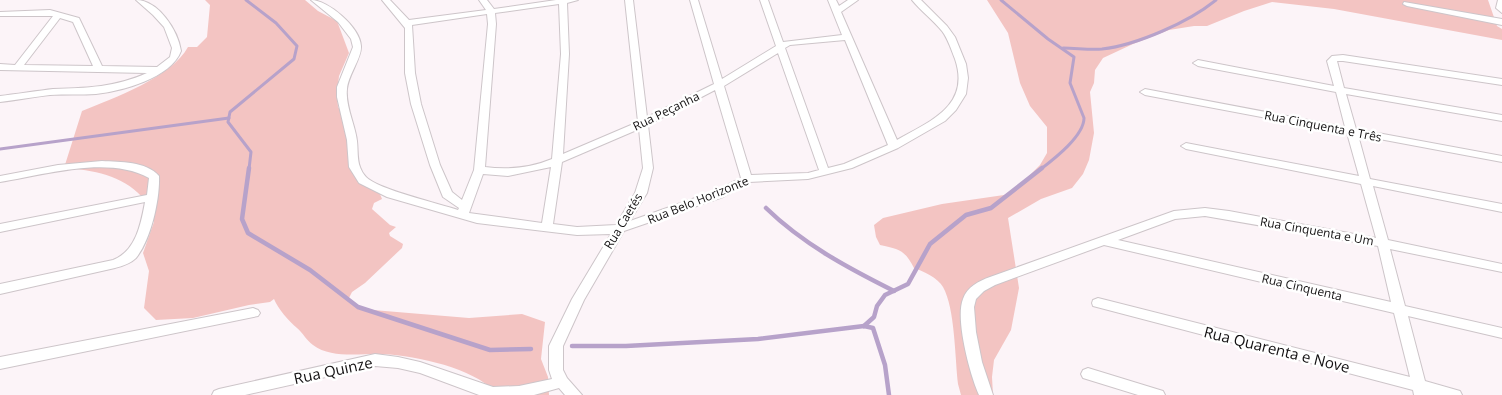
<svg xmlns="http://www.w3.org/2000/svg" width="1502" height="395" font-family="'Open Sans',sans-serif">
<rect width="100%" height="100%" fill="#fcf4f8"/>
<g fill="#f3c4c2">
<path d="M205,0H305L318,11L337,21L349,53L339,76L337,94L338,107L342,112L348,145L349,168L365,186L380,194L382,199L374,203L372,209L390,225L396,227L389,233L390,236L403,244L402,248L365,283L352,292L348,300L351,304L373,310L469,318L522,314L545,322L541,359L548,377L549,395H490V387C465,366 409,354 377,354C357,354 330,358 313,345C307,341 303,333 297,328C289,321 278,309 274,299L270,302L249,305L193,318L156,320L144,308L149,271L143,253L154,222C150,215 148,203 142,197C122,175 93,170 64,168L82,111C114,98 172,77 188,47H197L207,37L210,5Z"/>
<path d="M987,0H1488L1497,26L1502,29V40L1334,9L1272,2L1244,11L1207,26H1194L1169,30L1133,44L1103,58L1095,70L1094,83L1090,92L1094,133L1089,160L1083,174L1072,188L1041,199L1008,218L1019,288L1011,330L994,360L992,377L993,395H961L958,384C955,358 955,308 943,287C938,278 923,271 914,268C905,250 899,249 880,245L876,237L874,225L883,218L942,204L1004,195L1019,186L1040,165L1047,153V127L1030,106L1020,83L1008,33Z"/>
</g>
<g fill="none" stroke-linecap="round" stroke-linejoin="round">
<g stroke="#b7a2ca" stroke-width="3">
<path d="M246,0L276,23L297,46L294,59L230,112L228,122L251,152L249,169"/>
<path d="M1001,0L1048,39L1074,57L1070,83L1084,118C1084,136 1054,159 1041,169"/>
<path d="M1063,48C1076,48 1089,50 1102,49C1137,45 1189,22 1216,0"/>
<path d="M0,149L229,118"/>
</g>
<g stroke="#b7a2ca" stroke-width="4.5">
<path d="M249,168L242,219L248,233L310,270L358,307L490,350L531,349"/>
<path d="M766,208C803,244 848,268 894,291"/>
<path d="M864,326L874,317L877,306L885,295L908,284L930,244L966,215L991,208L1042,168"/>
<path d="M572,346H626L758,339L864,326L873,328L885,365L889,395"/>
</g>
<defs>
<g id="street">
<path d="M136,0C158,0 178,30 181,51C171,78 122,91 96,94C80,95 65,94 50,95C33,97 17,100 0,102V96C18,94 35,91 53,89C87,88 116,87 147,73L0,70V64L15,65L53,16H0V12L50,10L79,18L102,66L157,67L170,57L172,48L164,27L153,15ZM60,18L73,22L93,66L24,65Z"/>
<path d="M311,0C328,0 360,27 361,46C362,58 348,75 347,89C345,106 355,124 357,141C358,149 357,160 360,167C361,170 364,175 366,177C377,189 440,204 458,210L459,208L443,197L430,165L411,104L405,73V28L382,0H390L409,20L486,10L479,0H487L494,9L556,0H578L567,3L569,54L563,154L638,122L625,0H633L647,117L714,84L690,0H698L722,79L776,46L760,0H768L783,42L842,35L828,0H836L839,6L848,0H858L841,12L897,140C930,121 971,106 955,59C951,49 948,39 942,31C933,20 921,11 912,0H921L947,26L955,37L966,64L968,78L966,94L956,110L945,121L898,148L852,168L808,179L749,182L723,197L624,231L584,300L563,346V370L567,378L582,395H565L559,388L534,395H479L420,373L398,368L375,366L245,395H212L214,391L219,389L375,354L398,357L420,362L493,387L519,386L552,379L549,370V346L572,299L611,234L577,235L477,223L387,197L359,183L349,167L347,140L337,97V87L353,47L351,39L338,22ZM559,4L561,54L552,159C530,168 508,170 485,167L496,24L495,13ZM487,14L488,24L474,170L462,200L452,192L440,165L421,104L415,73L412,25ZM845,40L888,145L844,164L828,168L785,48L790,45ZM778,53L819,170L808,173L751,175L724,86ZM715,90L741,178L715,191L630,221L647,193L653,168L648,125ZM639,129L643,168L635,193L616,225L577,227L553,224L562,162ZM551,167L542,223L469,213L483,174L508,176Z"/>
<path d="M1498,0H1502V13L1496,8Z"/>
<path d="M1404,2L1502,19V25L1407,6L1403,4Z"/>
<path d="M1343,55L1502,79V85L1343,61H1337L1344,88L1502,115V121L1346,94L1356,129L1502,156V162L1358,135L1370,179L1502,204V212L1373,186L1388,240L1502,264V272L1390,249L1405,306L1502,328V338L1408,316L1425,381L1460,391L1462,395H1414L1413,390L1093,306L1092,303L1093,300L1098,298L1410,377L1394,313L1104,245L995,285L984,291L976,299L974,307L976,332L982,362L993,395H979C970,375 955,319 963,299C967,287 979,281 990,277L1174,211L1205,208L1229,211L1376,238L1361,184L1186,149L1181,146L1186,143L1359,176L1347,133L1145,95L1140,92L1145,89L1345,127L1336,92L1198,66L1193,63L1198,60L1334,86L1327,61L1332,56ZM1205,216L1378,246L1391,302L1118,240L1175,219Z"/>
<path d="M102,161C120,162 146,161 159,176C160,199 151,240 136,258C130,264 122,266 115,268L0,294V284L113,260C136,251 141,224 145,202L0,232V224L147,195L149,178C108,155 44,175 0,182V176L58,165Z"/>
<path d="M253,308L258,310L260,313L258,316L0,369V357Z"/>
<path d="M1088,368L1163,391L1165,395H1138L1083,378L1081,374L1083,370Z"/>
</g>
</defs>
<use href="#street" stroke="#cdc5c9" stroke-width="2"/>
<use href="#street" fill="#fff" fill-rule="evenodd"/>
</g>
<g text-anchor="middle" dominant-baseline="central" stroke-width="5" stroke-linejoin="round" paint-order="stroke">
<g font-size="12" fill="#121011" stroke="#fff">
<text transform="translate(666 111) rotate(-26)">Rua Peçanha</text>
<text transform="translate(1323 126) rotate(11)">Rua Cinquenta e Três</text>
<text transform="translate(698 200) rotate(-22)">Rua Belo Horizonte</text>
<text transform="translate(623 221) rotate(-59)">Rua Caetés</text>
<text transform="translate(1317 231) rotate(10)">Rua Cinquenta e Um</text>
<text transform="translate(1302 287) rotate(13)">Rua Cinquenta</text>
</g>
<g font-size="15" fill="#121011" stroke="#fff">
<text transform="translate(1277 349) rotate(14)">Rua Quarenta e Nove</text>
<text transform="translate(333 370) rotate(-12)">Rua Quinze</text>
</g>
</g>
</svg>
